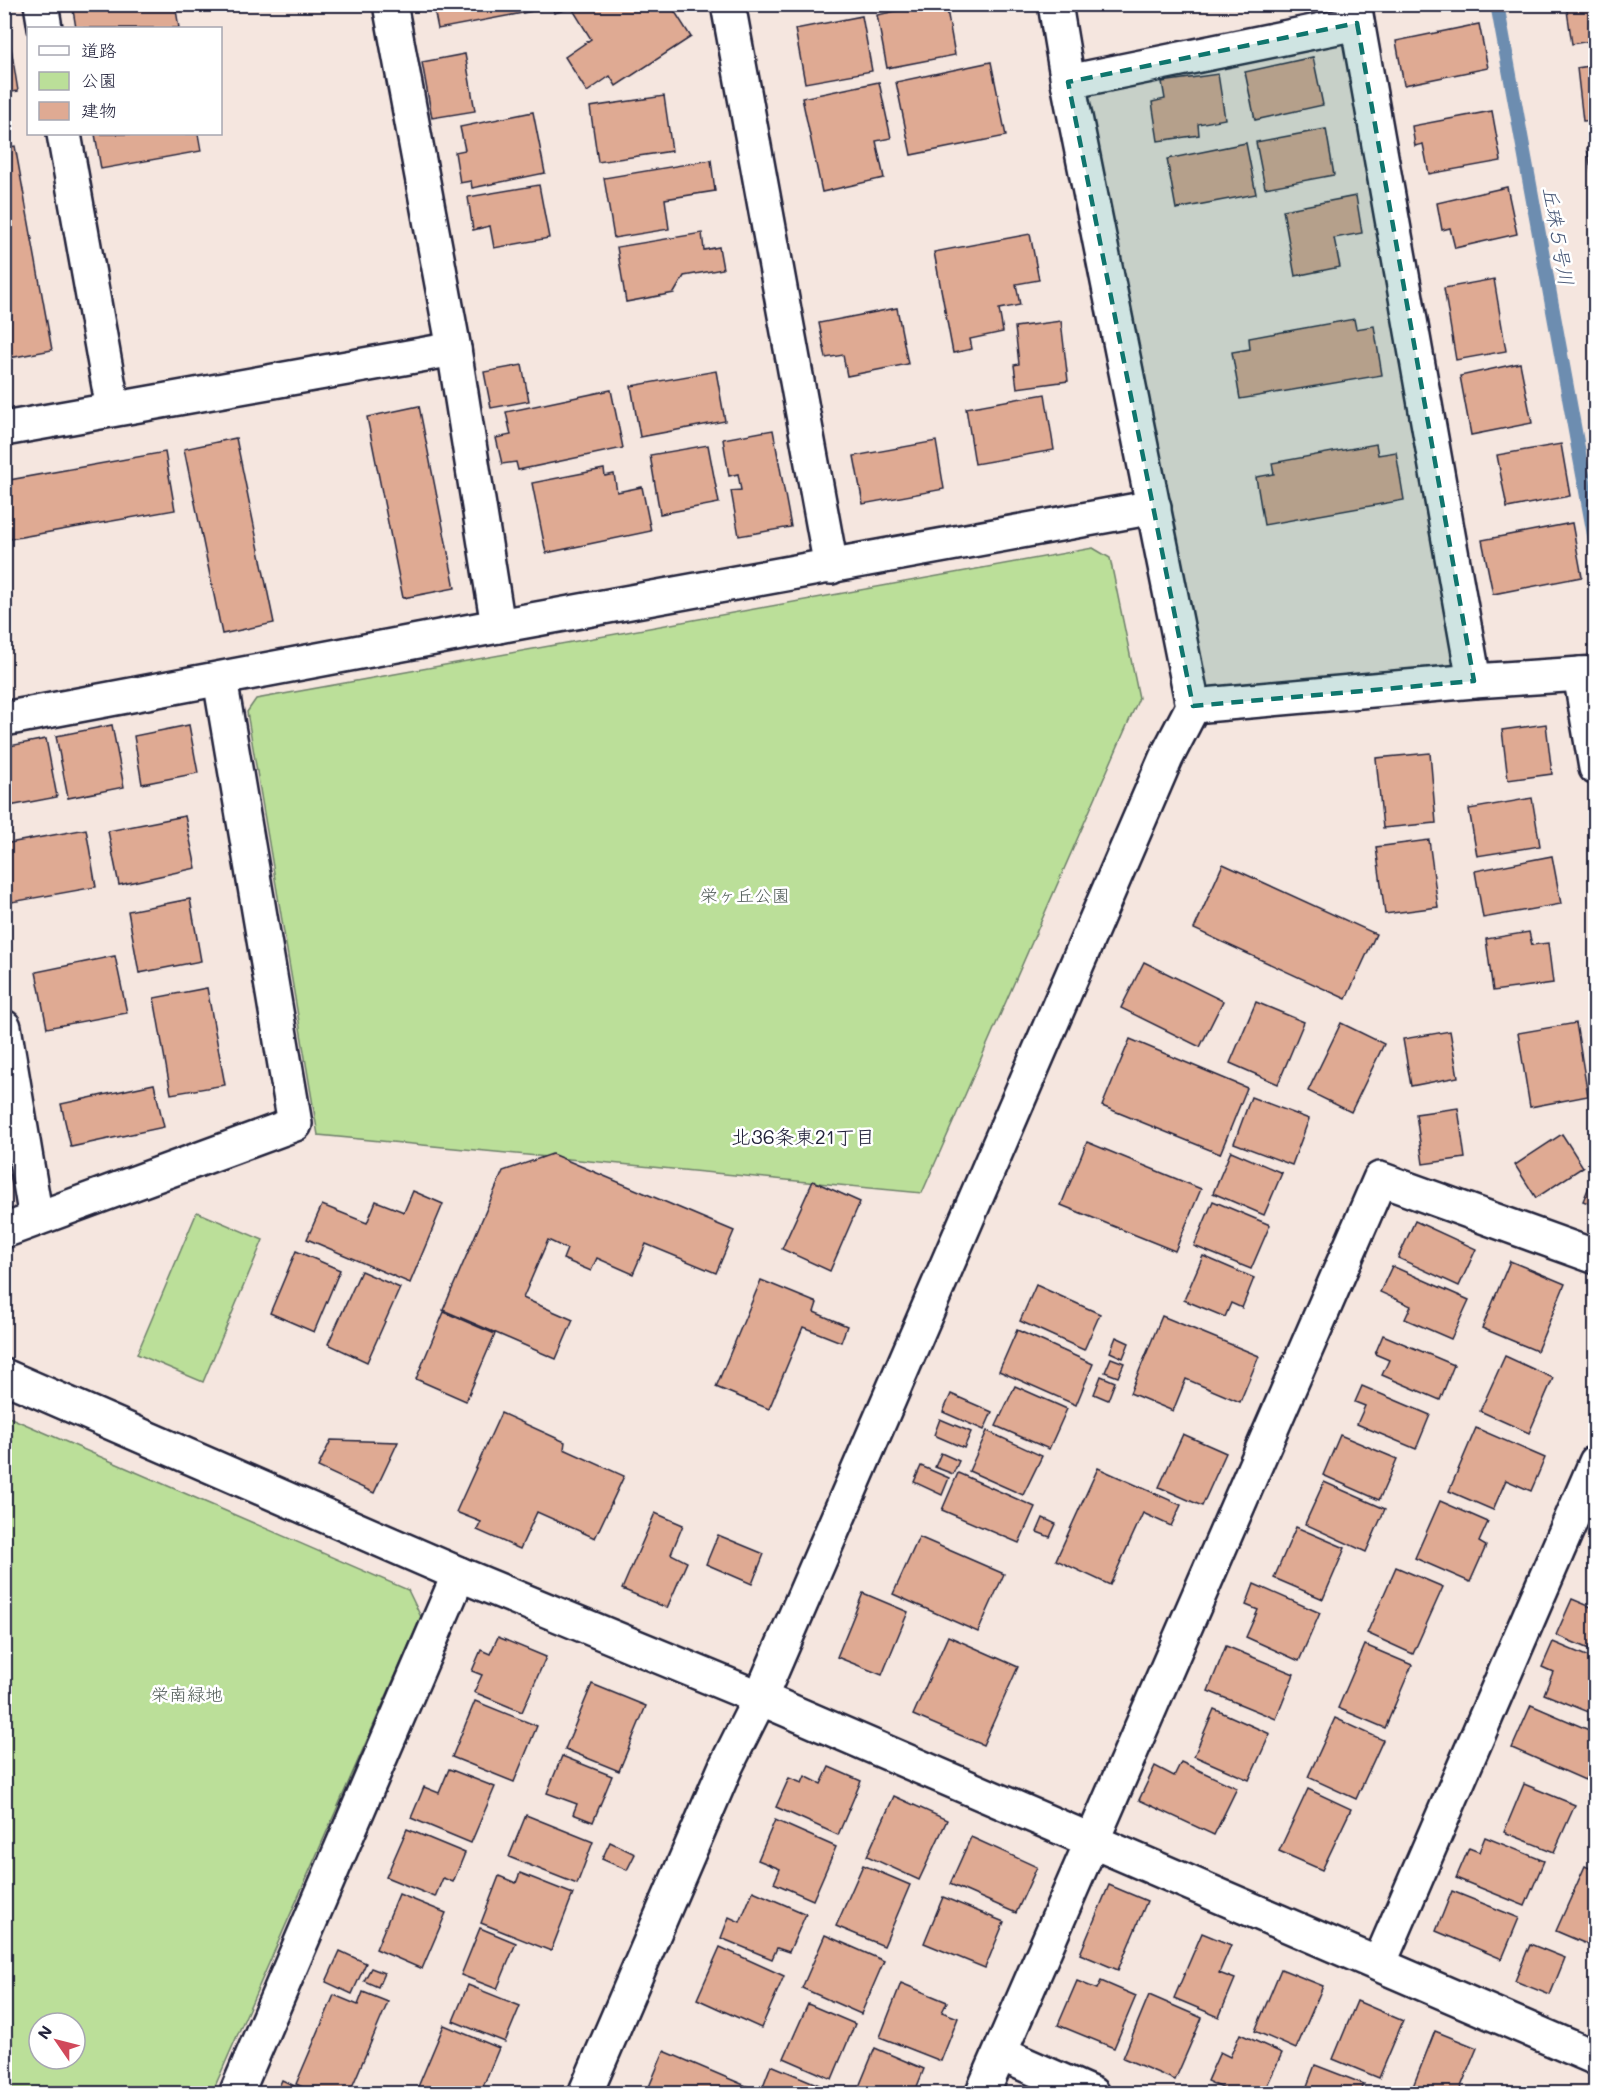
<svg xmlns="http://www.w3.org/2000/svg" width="1600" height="2098" font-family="Mali,'Klee One',sans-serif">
<rect width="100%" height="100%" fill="#f5e6df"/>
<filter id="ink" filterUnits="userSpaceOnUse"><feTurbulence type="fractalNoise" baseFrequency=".0167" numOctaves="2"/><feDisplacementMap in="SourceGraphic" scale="12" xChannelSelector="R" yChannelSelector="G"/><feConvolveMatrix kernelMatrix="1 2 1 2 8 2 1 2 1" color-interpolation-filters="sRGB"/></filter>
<g filter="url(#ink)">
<g fill="#bbdf99" stroke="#6e806a" stroke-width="1.5" fill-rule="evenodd">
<path d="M1093,548L1110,558L1139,698L922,1193L318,1135L247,712L256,699Z"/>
<path d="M197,1212L263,1240L203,1382L137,1354Z"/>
<path d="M4,1415L408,1590L421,1617L212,2093H5ZM39,2023H75V2059H39Z"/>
</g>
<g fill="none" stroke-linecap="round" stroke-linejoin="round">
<path stroke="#6d8db0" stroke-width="14" d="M1497,4L1596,546"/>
</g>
<g fill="#dfaa93" stroke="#22223b" stroke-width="1.5">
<path d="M4,4L18,91L4,93Z"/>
<path d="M72,4H175L179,28H76Z"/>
<path d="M433,4H543L544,9L438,29Z"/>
<path d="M552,4H670L691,37L616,86L610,76L587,92L565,57L591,39L572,8L554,13Z"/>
<path d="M929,4H946L955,55L887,68L877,15Z"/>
<path d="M1401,4H1445L1402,10Z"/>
<path d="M1566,4H1596V40L1572,44Z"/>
<path d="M862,16L872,71L805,83L795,29Z"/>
<path d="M1479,24L1488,68L1404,85L1396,41Z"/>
<path d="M465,54L475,111L432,118L422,62Z"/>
<path d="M1313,57L1323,105L1255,120L1245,72Z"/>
<path d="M991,62L1006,136L911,155L896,82Z"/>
<path d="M1596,65V120L1583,121L1577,68Z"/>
<path d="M1218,74L1225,119L1198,124L1199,135L1158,141L1152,102L1165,99L1162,82Z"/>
<path d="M879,82L891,138L876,141L884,178L822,192L802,98Z"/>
<path d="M664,96L672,151L598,162L590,107Z"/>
<path d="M1492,111L1501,161L1429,174L1423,144L1415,146L1412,126Z"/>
<path d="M533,112L545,173L472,188L471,181L460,183L455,152L465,150L460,127Z"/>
<path d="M1326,129L1334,175L1265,188L1256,142Z"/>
<path d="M95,134H198L201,151L101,169Z"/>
<path d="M1246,143L1256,194L1176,209L1167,159Z"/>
<path d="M15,146L52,350L4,359V148Z"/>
<path d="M1596,146V194L1587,148Z"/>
<path d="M711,160L715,191L665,199L669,229L614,238L604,178Z"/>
<path d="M539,185L549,238L494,248L490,226L473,230L468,197Z"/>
<path d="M1507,187L1517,234L1455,248L1450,228L1442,230L1437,203Z"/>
<path d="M1356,196L1362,233L1334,238L1340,267L1295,276L1283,210Z"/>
<path d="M702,233L704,250L719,247L723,269L684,276L674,293L626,302L617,247Z"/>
<path d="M1030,234L1039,280L1016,284L1020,305L999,309L1003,332L970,339L972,349L953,353L934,252Z"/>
<path d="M1494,279L1506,351L1456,360L1444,288Z"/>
<path d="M897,308L908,364L847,376L843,355L826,358L819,323Z"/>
<path d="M1354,319L1356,329L1374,326L1382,375L1240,399L1232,352L1250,349L1249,338Z"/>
<path d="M1061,321L1068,381L1017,388L1014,365L1019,364L1015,327Z"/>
<path d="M1520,363L1532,423L1471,435L1460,376Z"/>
<path d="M522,365L529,401L491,408L484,372Z"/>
<path d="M716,371L725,421L640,437L631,386Z"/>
<path d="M611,390L623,448L518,470L516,462L502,464L496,438L511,435L506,412Z"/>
<path d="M1045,394L1054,450L975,464L966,408Z"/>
<path d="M419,406L455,588L403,598L367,417Z"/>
<path d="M773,430L791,527L739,536L731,491L741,490L738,474L729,476L723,439Z"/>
<path d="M236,438L274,623L222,634L184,449Z"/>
<path d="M936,441L944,489L863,504L854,456Z"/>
<path d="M1376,444L1378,455L1396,452L1404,500L1264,525L1256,477L1274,474L1272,463Z"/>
<path d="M1561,444L1570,496L1507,508L1497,455Z"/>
<path d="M708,445L719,503L660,514L650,455Z"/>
<path d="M165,452L175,510L4,540V481Z"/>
<path d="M604,469L605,476L614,474L617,492L642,487L651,531L546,553L532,483Z"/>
<path d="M1572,523L1582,577L1493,594L1482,540Z"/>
<path d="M1546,724L1552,774L1508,780L1502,730Z"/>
<path d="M112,725L124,787L68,798L56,736Z"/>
<path d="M189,725L198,773L142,784L134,736Z"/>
<path d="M46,739L57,797L4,807V747Z"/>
<path d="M1430,753L1436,823L1383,828L1376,758Z"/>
<path d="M1532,798L1540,846L1477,856L1469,809Z"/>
<path d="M185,816L196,868L119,885L108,831Z"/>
<path d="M86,829L96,887L12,902L4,862V844Z"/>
<path d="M1429,840L1438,907L1385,914L1376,847Z"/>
<path d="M1552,856L1561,904L1483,918L1475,871Z"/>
<path d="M1223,864L1376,934L1346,999L1194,929Z"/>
<path d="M190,899L201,961L139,973L128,911Z"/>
<path d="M1529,932L1532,945L1548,943L1553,983L1493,991L1486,939Z"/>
<path d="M115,956L127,1013L47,1028L36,972Z"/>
<path d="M1144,962L1223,1001L1200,1047L1121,1008Z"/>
<path d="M207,988L225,1085L171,1094L154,998Z"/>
<path d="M1256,1002L1304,1022L1278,1084L1230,1063Z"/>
<path d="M1341,1023L1384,1044L1351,1112L1308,1091Z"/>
<path d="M1576,1023L1588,1096L1530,1107L1518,1033Z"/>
<path d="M1450,1031L1458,1077L1411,1086L1403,1039Z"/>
<path d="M1130,1039L1247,1088L1220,1154L1102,1106Z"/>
<path d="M154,1084L164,1127L71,1147L61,1104Z"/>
<path d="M1251,1097L1309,1119L1292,1165L1234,1143Z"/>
<path d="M1458,1108L1465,1158L1423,1164L1416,1114Z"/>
<path d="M1562,1134L1583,1167L1536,1198L1515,1165Z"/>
<path d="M1087,1142L1201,1189L1175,1251L1061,1205Z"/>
<path d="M1231,1151L1282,1173L1264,1215L1213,1193Z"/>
<path d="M552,1154L734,1231L716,1273L646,1244L633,1274L597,1258L591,1271L563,1259L567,1249L548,1240L523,1298L573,1320L556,1359L443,1310L503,1171Z"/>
<path d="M1596,1170V1206L1583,1201Z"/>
<path d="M813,1181L860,1202L830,1271L782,1249Z"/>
<path d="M413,1191L443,1204L410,1283L307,1239L322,1205L367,1223L376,1201L404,1212Z"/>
<path d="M1213,1201L1270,1225L1251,1269L1194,1246Z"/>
<path d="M1415,1221L1476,1249L1459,1286L1398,1258Z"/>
<path d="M296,1251L340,1270L314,1332L270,1313Z"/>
<path d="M1203,1256L1254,1278L1242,1308L1231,1303L1225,1317L1184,1300Z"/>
<path d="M1510,1261L1565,1284L1537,1351L1482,1328Z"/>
<path d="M1392,1266L1469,1300L1451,1339L1405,1319L1411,1306L1380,1292Z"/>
<path d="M361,1271L400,1288L367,1362L328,1344Z"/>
<path d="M761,1280L817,1303L814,1312L847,1326L841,1342L803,1327L769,1409L716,1387Z"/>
<path d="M1036,1285L1100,1314L1084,1350L1020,1321Z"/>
<path d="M444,1312L495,1334L466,1401L416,1379Z"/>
<path d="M1162,1316L1259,1356L1240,1402L1186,1379L1173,1411L1130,1393Z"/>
<path d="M1017,1330L1093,1364L1076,1405L999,1371Z"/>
<path d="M1383,1335L1454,1365L1440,1400L1382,1375L1389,1360L1375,1354Z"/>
<path d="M1116,1337L1129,1343L1123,1358L1110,1352Z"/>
<path d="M1505,1356L1553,1378L1529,1433L1480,1411Z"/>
<path d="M1111,1358L1124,1363L1118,1377L1105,1372Z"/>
<path d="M1101,1376L1115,1382L1108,1400L1094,1394Z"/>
<path d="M1015,1386L1067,1409L1049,1449L996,1426Z"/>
<path d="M1362,1386L1430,1415L1416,1449L1357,1424L1365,1406L1355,1402Z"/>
<path d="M951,1394L992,1412L984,1430L943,1412Z"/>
<path d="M501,1413L565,1442L564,1449L624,1476L595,1538L537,1512L520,1549L477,1530L481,1522L456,1512Z"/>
<path d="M940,1419L971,1432L964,1448L934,1435Z"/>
<path d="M1476,1428L1545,1458L1531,1491L1506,1480L1493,1510L1449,1491Z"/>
<path d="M987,1431L1042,1456L1023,1495L969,1471Z"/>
<path d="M1183,1434L1226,1453L1202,1506L1159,1487Z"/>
<path d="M1340,1435L1397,1459L1379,1500L1323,1475Z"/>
<path d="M331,1440L398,1442L374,1493L318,1467Z"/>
<path d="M941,1453L959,1461L953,1474L935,1467Z"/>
<path d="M921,1466L949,1478L942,1495L914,1482Z"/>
<path d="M1098,1468L1181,1505L1171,1526L1143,1513L1110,1585L1056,1560Z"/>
<path d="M958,1473L1035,1507L1019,1543L942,1510Z"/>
<path d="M1324,1482L1385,1509L1366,1552L1305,1524Z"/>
<path d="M1440,1501L1488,1522L1479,1542L1486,1546L1470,1582L1415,1558Z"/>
<path d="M655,1513L683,1525L671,1554L687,1562L667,1608L622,1589Z"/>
<path d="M1043,1518L1056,1524L1050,1537L1037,1532Z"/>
<path d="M1296,1527L1345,1548L1323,1599L1274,1578Z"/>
<path d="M718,1535L764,1554L752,1584L706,1564Z"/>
<path d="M919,1537L1004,1574L978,1632L893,1594Z"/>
<path d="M1396,1567L1443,1587L1413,1654L1367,1633Z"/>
<path d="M1254,1584L1320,1613L1299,1661L1246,1637L1258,1610L1246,1605Z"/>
<path d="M863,1593L908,1612L882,1675L837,1657Z"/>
<path d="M1572,1599L1596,1609V1652L1556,1635Z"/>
<path d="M948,1636L1018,1667L983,1745L913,1715Z"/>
<path d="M498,1637L546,1657L522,1712L474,1692L482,1675L472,1671L481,1650L490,1654Z"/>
<path d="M1553,1642L1596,1660V1715L1544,1694L1553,1672L1542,1667Z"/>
<path d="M1365,1645L1412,1665L1385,1728L1338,1708Z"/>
<path d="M1226,1646L1294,1674L1276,1719L1208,1691Z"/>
<path d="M592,1684L646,1706L619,1771L565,1749Z"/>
<path d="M475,1701L537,1726L514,1782L452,1757Z"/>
<path d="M1531,1705L1596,1733V1755L1585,1780L1512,1748Z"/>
<path d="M1214,1709L1270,1734L1249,1780L1194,1756Z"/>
<path d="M1335,1718L1383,1740L1356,1799L1308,1777Z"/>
<path d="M562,1756L612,1776L593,1822L573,1814L577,1804L547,1793Z"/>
<path d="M1181,1762L1237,1788L1214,1835L1139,1800L1155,1766L1174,1776Z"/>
<path d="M829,1767L861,1781L838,1835L776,1807L789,1778L802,1783L805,1776L821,1784Z"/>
<path d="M449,1769L495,1787L471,1843L411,1818L424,1787L439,1793Z"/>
<path d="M1524,1784L1575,1805L1554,1852L1504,1832Z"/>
<path d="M1308,1789L1351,1809L1322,1870L1279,1851Z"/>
<path d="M894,1796L947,1820L919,1880L867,1856Z"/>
<path d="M526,1815L593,1842L577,1884L509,1857Z"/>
<path d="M775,1820L836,1847L813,1900L774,1883L780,1869L758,1860Z"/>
<path d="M407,1829L465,1853L453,1882L443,1878L435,1897L386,1877Z"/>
<path d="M971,1837L1037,1867L1016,1913L950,1884Z"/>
<path d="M1485,1837L1544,1861L1525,1906L1456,1878L1469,1848L1479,1852Z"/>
<path d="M610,1842L635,1854L627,1870L602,1859Z"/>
<path d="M863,1865L910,1885L884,1946L836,1926Z"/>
<path d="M1585,1866L1596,1871V1948L1556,1931Z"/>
<path d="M520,1873L573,1894L551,1951L481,1923L499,1876L516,1883Z"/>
<path d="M1109,1885L1147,1901L1118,1970L1080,1954Z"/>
<path d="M753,1891L806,1914L789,1952L777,1948L772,1959L721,1938L729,1917L740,1922Z"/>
<path d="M1452,1891L1519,1918L1502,1959L1436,1931Z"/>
<path d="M399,1894L446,1913L422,1969L376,1949Z"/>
<path d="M943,1897L1004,1922L985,1968L924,1943Z"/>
<path d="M480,1928L516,1943L497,1989L461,1975Z"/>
<path d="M1202,1933L1231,1945L1219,1973L1235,1979L1219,2017L1174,1998Z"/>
<path d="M825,1935L884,1961L861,2014L802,1988Z"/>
<path d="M1530,1944L1565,1958L1550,1995L1515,1981Z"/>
<path d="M720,1947L784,1976L761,2028L697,1999Z"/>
<path d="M340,1951L366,1963L352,1994L326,1982Z"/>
<path d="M371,1968L384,1973L378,1987L364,1981Z"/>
<path d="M1281,1969L1323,1986L1296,2049L1255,2031Z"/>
<path d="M1077,1981L1097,1989L1101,1981L1136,1996L1114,2048L1058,2025Z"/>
<path d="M901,1983L947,2002L942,2012L958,2018L941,2061L880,2037Z"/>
<path d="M468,1985L520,2006L505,2042L453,2021Z"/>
<path d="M363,1992L388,2002L349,2094H318L296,2084L334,1995L358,2005Z"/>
<path d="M1149,1995L1202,2018L1175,2080L1123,2058Z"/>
<path d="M1357,2001L1403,2021L1379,2078L1333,2059Z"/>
<path d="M808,2004L855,2024L832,2079L784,2058Z"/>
<path d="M444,2025L499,2048L480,2094H415Z"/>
<path d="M1435,2031L1477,2048L1458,2094H1410Z"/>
<path d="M1240,2034L1282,2053L1263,2094H1235L1207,2081L1220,2052L1230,2057Z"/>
<path d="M875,2048L924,2069L914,2094H856Z"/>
<path d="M664,2051L751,2088L749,2094H646Z"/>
<path d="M771,2065L819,2085L815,2094H760Z"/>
<path d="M1315,2065L1364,2084L1360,2094H1304Z"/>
<path d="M282,2080L311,2094H276Z"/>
</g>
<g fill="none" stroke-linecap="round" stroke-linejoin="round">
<defs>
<g id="minor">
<path d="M41,4L45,28"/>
<path d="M390,4L454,349L498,626"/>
<path d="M728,4L831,567"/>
<path d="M1354,4L1474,681"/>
<path d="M1068,82L1357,23"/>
<path d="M64,134L113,409"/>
<path d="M4,429L454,349"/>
<path d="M1580,674L1596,768"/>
<path d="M1193,706L1474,681L1596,673"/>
<path d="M4,719L498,626L1154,507"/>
<path d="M4,1027L36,1219"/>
<path d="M4,1231L295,1124L220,679"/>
<path d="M4,1376L459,1574L760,1698L1596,2058"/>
<path d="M1379,1964L1596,1462"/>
<path d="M1001,2054L1092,2094"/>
<path d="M236,2094L459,1574"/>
<path d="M585,2094L726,1766L760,1698L1166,758L1193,706L1068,82L1055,4"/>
<path d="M982,2094L1380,1179L1596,1257"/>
</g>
</defs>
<use href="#minor" stroke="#22223b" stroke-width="38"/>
<use href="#minor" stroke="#fff" stroke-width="33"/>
</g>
</g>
<path fill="#0f766e" fill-opacity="0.2" stroke="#0f766e" stroke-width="4.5" stroke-dasharray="12 8" stroke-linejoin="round" d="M1357,23L1474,681L1193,706L1068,82Z"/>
<g text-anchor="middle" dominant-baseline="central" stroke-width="5" stroke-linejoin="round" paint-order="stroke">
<g font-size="18" fill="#505b57" stroke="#fff">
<text x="745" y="895">栄ヶ丘公園</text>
<text x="187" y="1694">栄南緑地</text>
</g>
<g font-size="20" font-style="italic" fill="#485776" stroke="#fff">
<text transform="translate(1559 236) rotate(80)">丘珠５号川</text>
</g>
<g font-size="20" fill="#22223b" stroke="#fff">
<text x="803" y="1136">北36条東21丁目</text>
</g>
</g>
<rect width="1600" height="2098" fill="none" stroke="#fff" stroke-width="24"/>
<rect x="12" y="12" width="1576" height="2074" fill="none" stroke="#22223b" stroke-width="2" filter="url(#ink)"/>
<rect x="27" y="27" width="195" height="108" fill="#ffffff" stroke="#a7a7b1" stroke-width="1.5"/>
<rect x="39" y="46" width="30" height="9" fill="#ffffff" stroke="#a7a7b1" stroke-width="1.5"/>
<text x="81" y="57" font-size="18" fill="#22223b">道路</text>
<rect x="39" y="72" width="30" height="18" fill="#bbdf99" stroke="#a7a7b1" stroke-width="1.5"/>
<text x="81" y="87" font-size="18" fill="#22223b">公園</text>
<rect x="39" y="102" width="30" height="18" fill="#dfaa93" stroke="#a7a7b1" stroke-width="1.5"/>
<text x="81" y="117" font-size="18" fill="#22223b">建物</text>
<g transform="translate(57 2041) rotate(305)"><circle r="28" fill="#ffffff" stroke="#a7a7b1" stroke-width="1.5"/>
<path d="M0-4.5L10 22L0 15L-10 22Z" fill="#d1495b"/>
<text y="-9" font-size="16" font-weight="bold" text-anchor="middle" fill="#22223b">N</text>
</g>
</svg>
